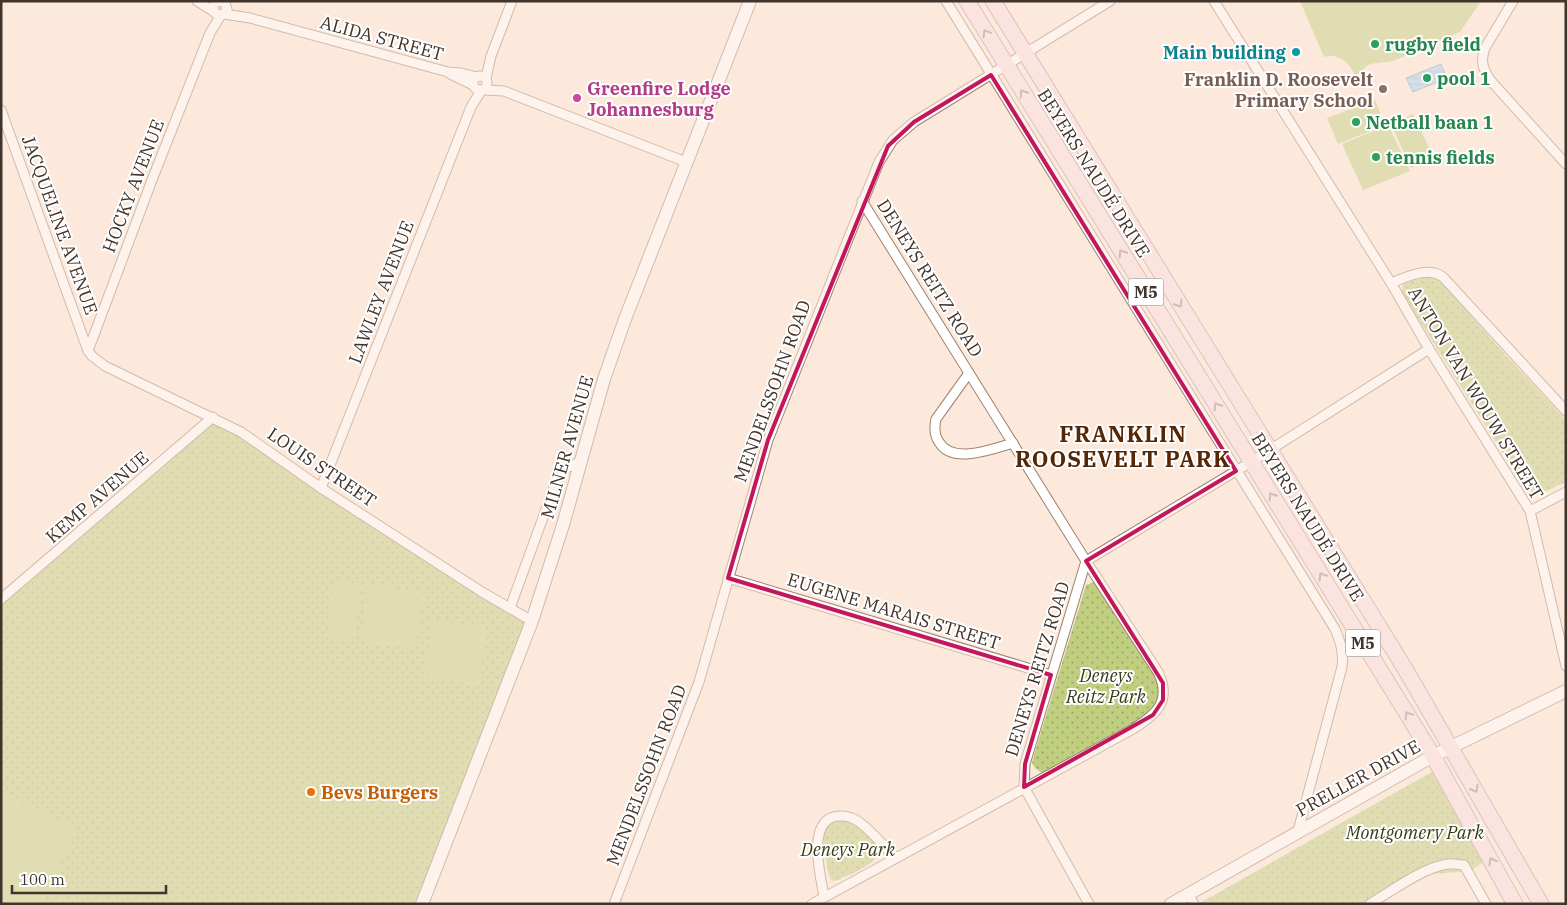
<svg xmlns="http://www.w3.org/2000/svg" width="1567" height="905" font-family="'IBM Plex Serif',serif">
<defs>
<pattern id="park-dots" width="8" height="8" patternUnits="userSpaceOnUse" patternTransform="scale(1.25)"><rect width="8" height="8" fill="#c0ce7f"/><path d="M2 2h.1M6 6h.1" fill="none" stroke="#9da868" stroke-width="1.8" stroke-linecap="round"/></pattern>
<pattern id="water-rules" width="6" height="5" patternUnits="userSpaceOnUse" patternTransform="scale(1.25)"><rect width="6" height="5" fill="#a4d4f5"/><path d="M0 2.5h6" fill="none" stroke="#8eb7d2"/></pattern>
</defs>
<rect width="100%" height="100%" fill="#fce9dc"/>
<g fill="url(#park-dots)">
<path d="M1422,276H1430L1438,278L1501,350L1566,420V482L1540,494L1534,496L1527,491L1402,293L1403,284Z"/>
<path d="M213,417L532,621L422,904H1V601Z"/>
<path d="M1094,582L1158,672L1164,694L1144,722L1042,773L1035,768L1032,763L1034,755L1086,585Z"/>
<path d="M1437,769L1483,862L1471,871L1432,874L1377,904H1198Z"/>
<path d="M848,819L856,824L879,845C884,863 850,874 838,880L832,881C828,874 827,866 826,858C821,834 821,822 848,819Z"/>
</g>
<g fill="#c0ce7f">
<path d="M1300,1H1481L1460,32L1393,61L1370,64L1364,68V74L1355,75C1349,62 1338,53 1324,57Z"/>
<path d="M1375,100L1385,125L1338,144L1327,118Z"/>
<path d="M1413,114L1434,158L1411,168L1391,124Z"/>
<path d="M1388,125L1410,171L1363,190L1342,144Z"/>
<path d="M334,580L361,584L354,642L327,638Z"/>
<path d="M368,584L424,593L416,649L361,641Z"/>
<path d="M432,620L486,627L479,685L424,677Z"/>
<path d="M1,793L77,827L42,904H1Z"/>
</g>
<path fill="url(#water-rules)" stroke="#86a4b9" d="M1441,64L1447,78L1413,92L1406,78Z"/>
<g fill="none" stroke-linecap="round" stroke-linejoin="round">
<defs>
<g id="street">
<path d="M197,1L213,11"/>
<path d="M218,1L214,4L213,8L215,13C220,16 225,15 227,9L225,3L222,1"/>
<path d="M946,1L1335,629C1341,642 1344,653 1342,667L1298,831"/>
<path d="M1214,1L1391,283L1429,349L1530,511L1566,666"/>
<path d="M1513,1L1485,48C1480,61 1483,70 1491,81L1566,164"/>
<path d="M224,14L250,18L448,72L461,73L477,77"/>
<path d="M450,74L473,85"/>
<circle cx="480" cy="83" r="7"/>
<path d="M486,78L491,56L512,1"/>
<path d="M484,90L504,91L686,162"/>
<path d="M1,110L88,351L92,356L105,366L241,432L321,488L482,592L532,621"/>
<path d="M1391,283C1407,277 1427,266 1443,277L1566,411"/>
<path d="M88,351L152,180L210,33L221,15"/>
<path d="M969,373L936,419C934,428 934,435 939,442C952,465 993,449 1013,443"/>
<path d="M321,488L471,107L481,91"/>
<path d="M1530,511L1566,492"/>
<path d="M728,578L1051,675"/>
<path d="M1,599L213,417"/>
<path d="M510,608L556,482L566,468L580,462"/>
<path d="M1188,894L1194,904"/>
<path d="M824,897C821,877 807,826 833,817C841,815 849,816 856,820C871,829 883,846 896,858"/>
<path d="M614,904L699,682L768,440L879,162L893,140L914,122L1110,1"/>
<path d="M812,904L1133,729C1157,714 1172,701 1158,672L1086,561L862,201"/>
<path d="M1089,904L1024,787L1025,764L1086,561L1251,462L1429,349"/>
<path d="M1370,904C1391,891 1424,867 1448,864C1453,863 1459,865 1464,865L1486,904"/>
</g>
<g id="secondary">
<path d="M422,904L532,621L563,525L604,379L625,319L750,1"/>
<path d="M1171,904L1433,756L1566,691"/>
</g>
<g id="primary">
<path d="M967,1L1433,756L1515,904"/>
<path d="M993,1L1404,667L1541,904"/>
</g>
</defs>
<use href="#street" stroke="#9f826f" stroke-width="11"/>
<use href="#secondary" stroke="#9f826f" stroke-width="14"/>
<use href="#primary" stroke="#b69297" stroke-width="17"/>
<use href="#street" stroke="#fff" stroke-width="9"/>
<use href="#secondary" stroke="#fff" stroke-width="12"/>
<use href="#primary" stroke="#fadce3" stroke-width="15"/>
</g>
<defs><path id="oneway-chevron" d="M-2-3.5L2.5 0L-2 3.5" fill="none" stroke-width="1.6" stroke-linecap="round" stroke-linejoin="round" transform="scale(1.25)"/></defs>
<g stroke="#9d8888">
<use href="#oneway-chevron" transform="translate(986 33) rotate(-121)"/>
<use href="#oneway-chevron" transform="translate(1023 93) rotate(-123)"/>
<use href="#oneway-chevron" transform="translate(1122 253) rotate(-122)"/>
<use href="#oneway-chevron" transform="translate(1179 304) rotate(58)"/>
<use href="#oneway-chevron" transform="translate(1217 406) rotate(-122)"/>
<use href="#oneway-chevron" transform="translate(1272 496) rotate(-122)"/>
<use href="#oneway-chevron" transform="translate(1322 576) rotate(-122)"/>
<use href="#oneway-chevron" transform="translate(1408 715) rotate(-122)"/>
<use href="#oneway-chevron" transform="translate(1475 789) rotate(60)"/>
<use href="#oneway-chevron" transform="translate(1492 861) rotate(-119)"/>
</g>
<path d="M0 0H1567V905H0ZM991,75L1236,471L1086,561L1163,683V700L1153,715L1024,787L1025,764L1051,675L728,578L768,440L888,146L914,122Z" fill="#fce9dc" fill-opacity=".55" fill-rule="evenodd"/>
<path fill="none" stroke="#c2185b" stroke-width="4" stroke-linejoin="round" d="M991,75L1236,471L1086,561L1163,683V700L1153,715L1024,787L1025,764L1051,675L728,578L768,440L888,146L914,122Z"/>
<g fill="#2e9e5b" stroke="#fff" stroke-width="2">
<circle cx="1375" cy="44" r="5"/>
<circle cx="1427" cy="78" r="5"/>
<circle cx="1356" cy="122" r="5"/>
<circle cx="1376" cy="157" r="5"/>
</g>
<circle fill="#0f9aa8" stroke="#fff" stroke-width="2" cx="1296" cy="52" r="5"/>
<circle fill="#8d6e63" stroke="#fff" stroke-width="2" cx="1383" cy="89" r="5"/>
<circle fill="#d1479c" stroke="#fff" stroke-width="2" cx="577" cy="98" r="5"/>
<circle fill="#e8710a" stroke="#fff" stroke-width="2" cx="311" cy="792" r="5"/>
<g text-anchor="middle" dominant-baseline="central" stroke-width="4" stroke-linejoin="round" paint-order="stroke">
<g fill="#fff" stroke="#79716b" stroke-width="1">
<rect x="1128.5" y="278.5" width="35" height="27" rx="4"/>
<rect x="1345.5" y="629.5" width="35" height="27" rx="4"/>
</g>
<g font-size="16" font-weight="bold" fill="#40342c">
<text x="1146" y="292">M5</text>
<text x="1363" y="643">M5</text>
</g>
<g font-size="18" fill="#40342c" stroke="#fff">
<text transform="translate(382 38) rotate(15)">ALIDA STREET</text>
<text transform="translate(1094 173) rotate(58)">BEYERS NAUDÉ DRIVE</text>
<text transform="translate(133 186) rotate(-69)">HOCKY AVENUE</text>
<text transform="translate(60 225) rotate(70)">JACQUELINE AVENUE</text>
<text transform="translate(930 278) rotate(58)">DENEYS REITZ ROAD</text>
<text transform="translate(381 292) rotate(-69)">LAWLEY AVENUE</text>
<text transform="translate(772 391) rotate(-70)">MENDELSSOHN ROAD</text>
<text transform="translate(1476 393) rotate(59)">ANTON VAN WOUW STREET</text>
<text transform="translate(567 447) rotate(-74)">MILNER AVENUE</text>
<text transform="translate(322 467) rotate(34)">LOUIS STREET</text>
<text transform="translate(97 497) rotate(-41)">KEMP AVENUE</text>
<text transform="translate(1308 517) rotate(58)">BEYERS NAUDÉ DRIVE</text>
<text transform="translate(894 611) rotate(17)">EUGENE MARAIS STREET</text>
<text transform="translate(1037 669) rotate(-73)">DENEYS REITZ ROAD</text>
<text transform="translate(646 775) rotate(-69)">MENDELSSOHN ROAD</text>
<text transform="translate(1358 778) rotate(-29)">PRELLER DRIVE</text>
</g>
<g font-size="18" font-weight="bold" fill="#27864d" stroke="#fff" text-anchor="start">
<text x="1385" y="44">rugby field</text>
<text x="1437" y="78">pool 1</text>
<text x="1366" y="122">Netball baan 1</text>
<text x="1386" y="157">tennis fields</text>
</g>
<g font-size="18" font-weight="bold" fill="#0d838f" stroke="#fff" text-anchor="end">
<text x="1286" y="52">Main building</text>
</g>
<g font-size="18" font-weight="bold" fill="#785e54" stroke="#fff" text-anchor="end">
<text x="1373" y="79">Franklin D. Roosevelt<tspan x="1373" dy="21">Primary School</tspan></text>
</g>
<g font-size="18" font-weight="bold" fill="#b23c85" stroke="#fff" text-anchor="start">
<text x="587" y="88">Greenfire Lodge<tspan x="587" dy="21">Johannesburg</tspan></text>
</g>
<g font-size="18" font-style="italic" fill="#373d18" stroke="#fff">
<text x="1106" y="675">Deneys<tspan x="1106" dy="21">Reitz Park</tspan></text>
<text x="1415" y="832">Montgomery Park</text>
<text x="848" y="849">Deneys Park</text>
</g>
<g font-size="18" font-weight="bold" fill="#c56008" stroke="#fff" text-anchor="start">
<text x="321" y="792">Bevs Burgers</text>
</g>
<g font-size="22" font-weight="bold" letter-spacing="1" fill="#552705" stroke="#fff">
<text x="1123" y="433">FRANKLIN<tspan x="1123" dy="25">ROOSEVELT PARK</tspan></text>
</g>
</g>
<rect width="1567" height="905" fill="none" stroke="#40342c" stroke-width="5"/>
<path d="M12 885v8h154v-8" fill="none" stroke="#40342c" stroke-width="2.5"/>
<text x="20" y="885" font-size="15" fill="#40342c" stroke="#ffffff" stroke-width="4" paint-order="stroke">100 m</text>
</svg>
